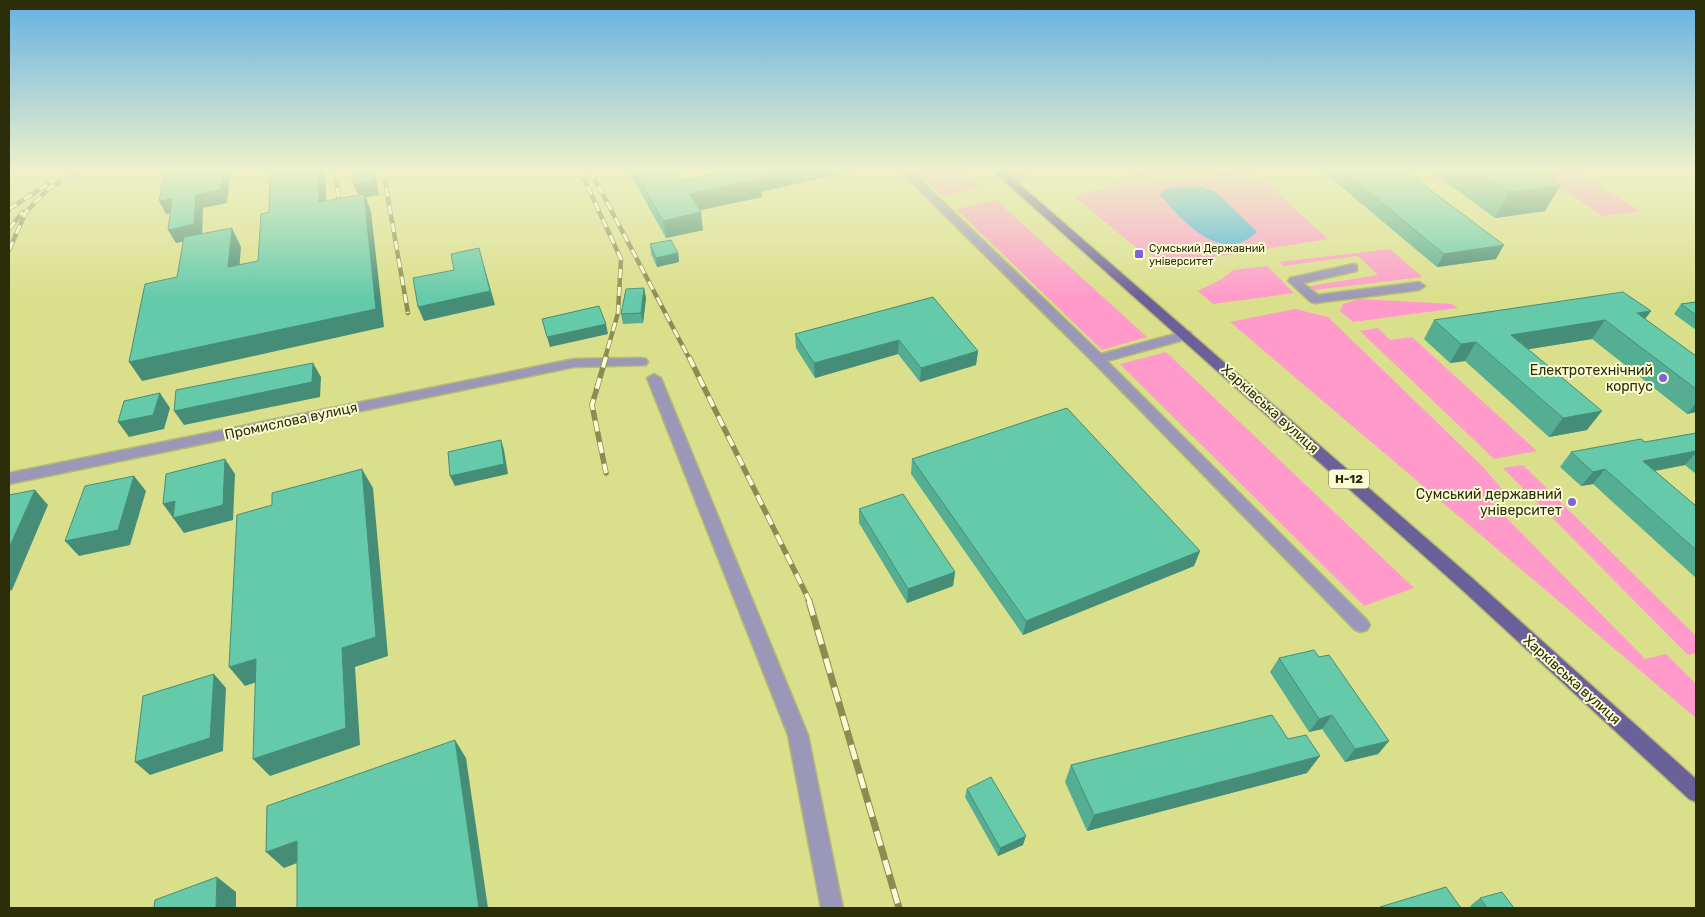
<svg xmlns="http://www.w3.org/2000/svg" width="1705" height="917" font-family="Rubik,sans-serif">
<rect width="100%" height="100%" fill="#dadf8b"/>
<g fill="#ff9aca">
<path d="M913,170H963L983,187L942,196Z"/>
<path d="M1149,170H1208L1105,185Z"/>
<path d="M1241,170H1252L1328,239L1164,265L1146,251L1139,250L1076,198L1086,192Z"/>
<path d="M1575,170L1640,211L1603,216L1540,174Z"/>
<path d="M996,200L1147,337L1102,350L956,209Z"/>
<path d="M1390,249L1422,277L1306,291L1311,286L1378,275L1358,256L1283,266L1280,262Z"/>
<path d="M1267,266L1294,293L1213,304L1198,291L1222,279L1233,270Z"/>
<path d="M1359,299L1452,304L1458,308L1353,322L1340,311L1343,304Z"/>
<path d="M1295,309L1328,317L1482,466L1511,499L1492,503L1645,659L1666,654L1696,684V718L1230,322Z"/>
<path d="M1378,328L1390,340L1412,337L1537,451L1494,459L1360,331Z"/>
<path d="M1166,352L1414,588L1364,606L1120,364Z"/>
<path d="M1523,465L1696,636V653L1688,655L1503,468Z"/>
</g>
<path fill="#3eacdc" d="M1175,187H1202L1216,192L1257,232C1221,266 1184,222 1160,195L1164,190Z"/>
<g fill="none" stroke-linecap="round" stroke-linejoin="round">
<defs>
<g id="minor">
<path d="M899,170H910L1101,354L1186,331L1191,332L1192,335L1191,338L1107,361L1367,620L1370,625L1367,630L1361,632L1355,630L1093,362Z"/>
<path d="M1020,170H1031L1017,185H1009V181Z"/>
<path d="M1353,264L1357,265V271L1303,283L1318,295L1419,282L1425,286L1419,290L1315,303L1311,302L1288,281L1290,278Z"/>
<path d="M641,358L646,359L648,362L646,365L574,367L9,484V473L574,359Z"/>
<path d="M654,374L661,378L808,735L843,908H821L788,735L647,378Z"/>
</g>
<path id="major" d="M992,170H1003L1472,578L1696,779V802L1689,799L1460,588Z"/>
</defs>
<use href="#minor" stroke="#b7bb71" stroke-width="3"/>
<use href="#major" stroke="#b7bb71" stroke-width="3"/>
<use href="#minor" fill="#9b97b8" fill-rule="evenodd"/>
<use href="#major" fill="#6a609a" fill-rule="evenodd"/>
<defs>
<g id="rail-far2">
<path d="M336,170L339,205"/>
<path d="M383,170L408,313"/>
<path d="M580,170L621,259L618,313L605,358"/>
<path d="M590,170L689,358"/>
<path d="M9,209L48,184"/>
<path d="M9,229L23,212"/>
<path d="M9,250L26,212L49,188L81,170"/>
</g>
<g id="rail-far1">
<path d="M606,357L592,405L606,473"/>
<path d="M689,357L810,602"/>
</g>
<path id="rail" d="M809,601L899,908"/>
</defs>
<use href="#rail-far2" stroke="#898d4f" stroke-width="4.5"/>
<use href="#rail-far1" stroke="#898d4f" stroke-width="5.5"/>
<use href="#rail" stroke="#898d4f" stroke-width="7"/>
<use href="#rail-far2" stroke="#fafdd4" stroke-width="3" stroke-dasharray="9" stroke-linecap="butt"/>
<use href="#rail-far1" stroke="#fafdd4" stroke-width="4" stroke-dasharray="11" stroke-linecap="butt"/>
<use href="#rail" stroke="#fafdd4" stroke-width="5" stroke-dasharray="15" stroke-linecap="butt"/>
</g>
<g fill="#56ae92">
<path d="M628,170H674L681,181L725,172L723,170H856L761,192L762,197L699,210L703,230L666,238Z"/>
<path d="M1328,170H1404L1496,259L1437,267L1326,174Z"/>
<path d="M1429,170H1535L1560,186L1545,211L1495,218Z"/>
<path d="M650,244L678,253L679,262L657,267L651,254Z"/>
<path d="M644,288L646,298L643,323L623,324L621,314Z"/>
<path d="M933,297L978,351L976,365L920,382L898,354L815,378L796,348L795,334Z"/>
<path d="M1696,302V330L1674,314L1681,304Z"/>
<path d="M1651,311L1645,319L1696,356V412L1687,414L1592,339L1528,349L1587,430L1549,437L1465,361L1450,363L1424,339L1434,320Z"/>
<path d="M1696,433V474L1685,465L1655,471L1696,506V578L1593,484L1581,486L1560,467L1571,452L1645,442Z"/>
<path d="M912,459L1200,551L1194,566L1023,635L911,474Z"/>
<path d="M859,509L955,572L953,586L907,603L859,523Z"/>
<path d="M1319,657L1389,741L1378,754L1345,762L1322,729L1309,732L1270,672L1279,658Z"/>
<path d="M1288,739L1307,773L1087,831L1065,782L1071,765Z"/>
<path d="M967,789L1023,845L998,856L965,797Z"/>
<path d="M1480,898L1514,908H1472L1470,906Z"/>
</g>
<g fill="#468d77">
<path d="M223,170H231L227,203L203,208L202,238L176,243L168,230L196,195Z"/>
<path d="M318,170H325L327,220L319,202Z"/>
<path d="M372,170H375L379,195L366,197L371,212L384,327L142,381L129,362L360,199L354,185Z"/>
<path d="M782,170H856L761,192L762,197L692,212L689,194L759,175Z"/>
<path d="M1560,186L1545,211L1495,218L1509,192Z"/>
<path d="M172,199L179,212L166,214L159,201Z"/>
<path d="M701,212L703,230L666,238L663,221Z"/>
<path d="M232,228L241,247L238,286L228,267Z"/>
<path d="M1504,245L1496,259L1437,267L1444,254Z"/>
<path d="M479,248L483,262L495,305L424,321L418,307Z"/>
<path d="M678,253L679,262L657,267L656,258Z"/>
<path d="M644,288L646,298L643,323L641,313Z"/>
<path d="M1651,311L1637,330V313Z"/>
<path d="M1605,320L1592,339L1499,354L1511,335Z"/>
<path d="M606,324L608,334L550,347L547,337Z"/>
<path d="M899,340L898,354L815,378L814,363Z"/>
<path d="M1476,342L1465,361L1450,363L1461,344Z"/>
<path d="M978,351L976,365L920,382L921,368Z"/>
<path d="M313,363L321,377L320,397L184,425L174,411Z"/>
<path d="M160,393L170,408L164,429L129,437L118,422Z"/>
<path d="M1696,403V412L1687,414Z"/>
<path d="M1602,411L1587,430L1549,437L1563,418Z"/>
<path d="M501,440L504,450L508,474L455,486L450,476Z"/>
<path d="M1696,451V453L1685,465L1631,475L1643,461Z"/>
<path d="M225,459L235,474L233,520L184,533L163,504Z"/>
<path d="M362,469L373,488L388,656L355,667L360,745L270,776L253,759L342,648Z"/>
<path d="M1605,469L1593,484L1581,486L1593,472Z"/>
<path d="M134,476L146,491L130,545L79,556L65,541Z"/>
<path d="M35,490L48,505L12,590L9,591V548Z"/>
<path d="M1200,551L1194,566L1023,635L1026,621Z"/>
<path d="M955,572L953,586L907,603L908,589Z"/>
<path d="M256,659L271,677L245,686L229,667Z"/>
<path d="M214,674L226,688L223,751L150,775L135,762Z"/>
<path d="M1332,715L1322,729L1309,732L1319,719Z"/>
<path d="M455,740L466,758L488,908H479Z"/>
<path d="M1389,741L1378,754L1345,762L1355,749Z"/>
<path d="M1320,756L1307,773L1087,831L1094,815Z"/>
<path d="M1026,836L1023,845L998,856L1000,848Z"/>
<path d="M297,841L313,857L284,868L266,852Z"/>
<path d="M217,877L236,892V908H216Z"/>
</g>
<g fill="#64caaa" stroke="#468d77">
<path d="M165,170H223L220,190L196,195L194,224L168,230L172,199L159,201Z"/>
<path d="M270,170H318L319,202L364,194L376,309L129,362L145,284L177,277L184,237L232,228L228,267L258,261L261,214L269,212Z"/>
<path d="M352,170H372L373,182L354,185Z"/>
<path d="M634,170H674L681,181L735,170H734H782L759,175L760,179L689,194L701,212L663,221Z"/>
<path d="M1342,170H1404L1504,245L1444,254Z"/>
<path d="M1476,170H1535L1560,186L1509,192Z"/>
<path d="M671,240L678,253L656,258L650,244Z"/>
<path d="M479,248L490,291L418,307L413,278L454,270L451,254Z"/>
<path d="M644,288L641,313L621,314L626,289Z"/>
<path d="M1623,292L1651,311L1637,313L1696,356V389L1605,320L1511,335L1602,411L1563,418L1476,342L1461,344L1434,320Z"/>
<path d="M933,297L978,351L921,368L899,340L814,363L795,334Z"/>
<path d="M1696,302V315L1681,304Z"/>
<path d="M599,306L606,324L547,337L542,319Z"/>
<path d="M313,363L312,382L174,411L176,390Z"/>
<path d="M160,393L153,415L118,422L124,401Z"/>
<path d="M1067,408L1200,551L1026,621L912,459Z"/>
<path d="M1696,433V451L1643,461L1696,506V550L1605,469L1593,472L1571,452L1641,439L1645,442Z"/>
<path d="M501,440L504,464L450,476L448,452Z"/>
<path d="M225,459L223,505L173,518L175,501L163,504L166,474Z"/>
<path d="M362,469L376,637L342,648L346,728L253,759L256,659L229,667L237,515L272,505V493Z"/>
<path d="M134,476L118,530L65,541L85,486Z"/>
<path d="M35,490L9,548V495Z"/>
<path d="M903,494L955,572L908,589L859,509Z"/>
<path d="M1314,650L1319,657L1329,655L1389,741L1355,749L1332,715L1319,719L1279,658Z"/>
<path d="M214,674L210,738L135,762L143,696Z"/>
<path d="M1272,715L1288,739L1306,735L1320,756L1094,815L1071,765Z"/>
<path d="M455,740L479,908H297V841L266,852L267,806Z"/>
<path d="M991,777L1026,836L1000,848L967,789Z"/>
<path d="M217,877L216,908H154L155,900Z"/>
<path d="M1446,887L1461,908H1380V907Z"/>
<path d="M1502,892L1514,908H1487L1480,898Z"/>
</g>
<linearGradient id="sky" x2="0" y2="1"><stop stop-color="#64b1e3"/><stop offset="0.57" stop-color="#eef1cb"/><stop offset="1" stop-color="#eef1cb" stop-opacity="0"/></linearGradient>
<rect width="1705" height="298" fill="url(#sky)"/>
<g fill="#7f61dc" stroke="#fafdd4" stroke-width="2">
<rect x="1134" y="249" width="10" height="10" rx="2.5"/>
<circle cx="1663" cy="378" r="5"/>
<circle cx="1572" cy="502" r="5"/>
</g>
<g text-anchor="middle" dominant-baseline="central" stroke-width="4" stroke-linejoin="round" paint-order="stroke">
<g font-size="11" fill="#2c2d09" stroke="#fafdd4" text-anchor="start">
<text x="1149" y="248">Сумський Державний<tspan x="1149" dy="13">університет</tspan></text>
</g>
<rect fill="#fafdd4" stroke="#6a6b46" stroke-width="1" x="1329" y="469.5" width="40" height="19" rx="4"/>
<g font-size="12" font-weight="bold" fill="#2c2d09">
<text x="1349" y="479">Н-12</text>
</g>
<g font-size="14" fill="#2c2d09" stroke="#fafdd4" text-anchor="end">
<text x="1653" y="370">Електротехнічний<tspan x="1653" dy="16">корпус</tspan></text>
<text x="1562" y="494">Сумський державний<tspan x="1562" dy="16">університет</tspan></text>
</g>
<g font-size="14" fill="#2c2d09" stroke="#fafdd4">
<text transform="translate(1270 409) rotate(42)">Харківська вулиця</text>
<text transform="translate(291 421) rotate(-12)">Промислова вулиця</text>
<text transform="translate(1572 680) rotate(42)">Харківська вулиця</text>
</g>
</g>
<rect width="1705" height="917" fill="none" stroke="#2c2d09" stroke-width="20"/>
</svg>
